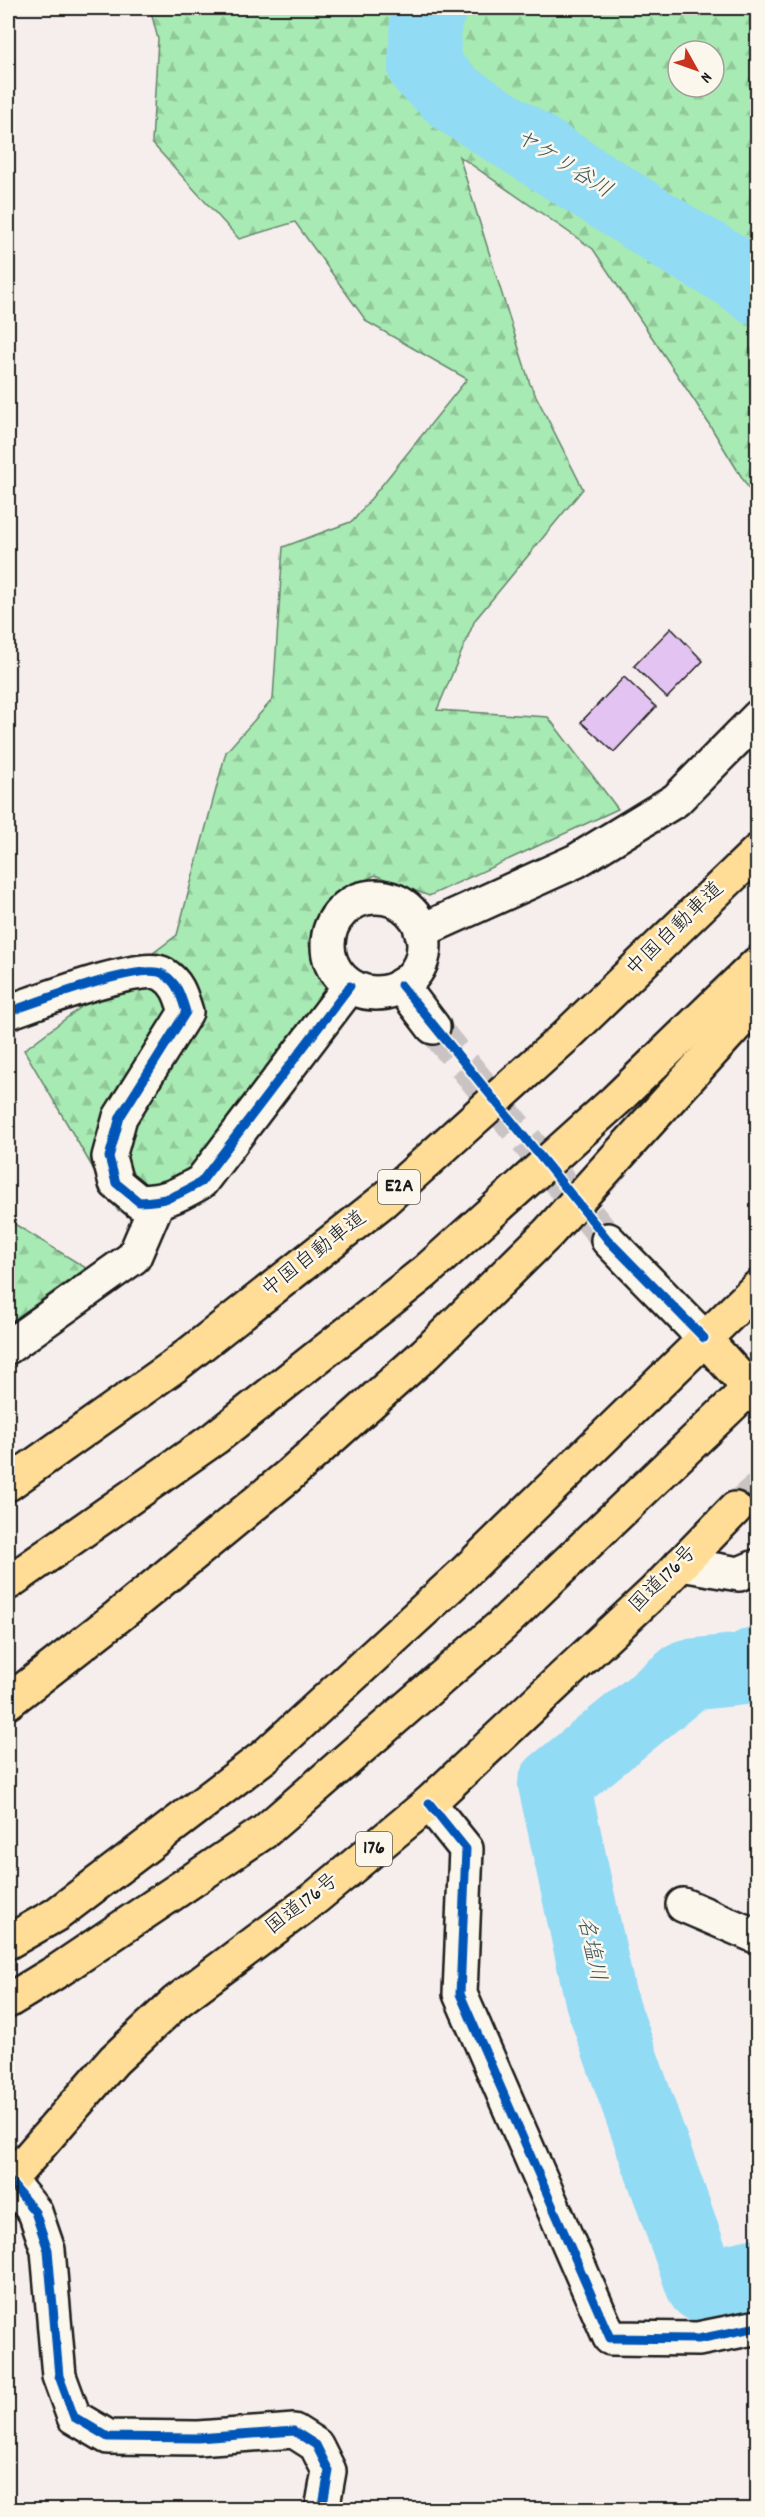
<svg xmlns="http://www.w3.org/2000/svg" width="765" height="2517" font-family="Dekko,'Klee One',sans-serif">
<defs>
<pattern id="forest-firs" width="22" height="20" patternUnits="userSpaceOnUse" patternTransform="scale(1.5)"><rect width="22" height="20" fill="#a8eab3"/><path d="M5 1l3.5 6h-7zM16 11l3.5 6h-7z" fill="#90c899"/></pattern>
</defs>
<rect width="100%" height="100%" fill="#f6eded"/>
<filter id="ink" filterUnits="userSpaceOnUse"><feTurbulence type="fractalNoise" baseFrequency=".0167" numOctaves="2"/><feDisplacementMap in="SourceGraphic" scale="12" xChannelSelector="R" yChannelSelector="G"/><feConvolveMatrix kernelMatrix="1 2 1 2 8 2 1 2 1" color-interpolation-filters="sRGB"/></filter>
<g filter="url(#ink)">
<g fill="url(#forest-firs)" stroke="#628368" stroke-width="1.5" fill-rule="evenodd">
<path d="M150,8H757V502L696,403L593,249L459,156L530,384L583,489L475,620L437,710L548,717L618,809L429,896L375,875L327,903L308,943L328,989L178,1183L118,1211L24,1050L177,935L226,752L273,699L283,547L353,521L467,379L367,322L295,222L239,239L152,143L158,39ZM678,51H714V87H678Z"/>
<path d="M8,1220L86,1268L8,1324Z"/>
</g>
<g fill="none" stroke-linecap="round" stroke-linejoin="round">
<g stroke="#92dbf4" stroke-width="72">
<path d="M431,8L426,13L424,68L455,98L682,242L738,274L758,290"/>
<path d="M758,1662L744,1669L688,1675L554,1784L601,2000L702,2286L758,2274"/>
</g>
</g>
<g fill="#e3c3f1" stroke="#1c1c1c" stroke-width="1.5">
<path d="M671,628L703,661L667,698L634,666Z"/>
<path d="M624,677L656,707L614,752L581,722Z"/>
</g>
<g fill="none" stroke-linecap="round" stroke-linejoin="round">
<path stroke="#cac3c3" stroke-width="33" stroke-dasharray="33 16" stroke-linecap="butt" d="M433,1027L608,1240"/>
<path stroke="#cac3c3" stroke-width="33" stroke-dasharray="33 16" stroke-linecap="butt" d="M735,1509L758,1489"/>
<defs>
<g id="street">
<circle cx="376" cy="945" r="48"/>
<path d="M421,931L576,861L676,800L758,717"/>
<path d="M401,985L433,1027"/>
<path d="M8,1012C35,1003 142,961 163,974C178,983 181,996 186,1012L120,1117L109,1157L116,1183L139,1202C168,1201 176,1196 201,1182L350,986"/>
<path d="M608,1240L704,1338"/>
<path d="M8,1347L134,1257L158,1201"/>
<path d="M681,1564L739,1574L758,1566"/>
<path d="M429,1803L466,1849L460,1994L610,2338L698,2339L758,2327"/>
<path d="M683,1905L758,1937"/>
<path d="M8,2179L35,2212L48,2250L59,2376L74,2417L108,2437L198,2438L294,2431L316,2445L329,2471L322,2510"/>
</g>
<g id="highway">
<path d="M704,1338L758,1398"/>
<path d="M8,1484L173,1367L383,1201L566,1036L758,851"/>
<path d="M8,1583L215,1438L425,1272L615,1101L758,963"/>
<path d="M8,1702L117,1617L287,1477L425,1354L548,1233L758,1001"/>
<path d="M8,1942L57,1914L265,1756L462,1575L758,1287"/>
<path d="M8,2001L59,1970L264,1832L501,1626L758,1380"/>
<path d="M8,2182L114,2060L176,2002L315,1898L429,1803L655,1591L735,1509"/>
</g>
</defs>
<use href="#street" stroke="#1c1c1c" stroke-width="38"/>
<use href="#highway" stroke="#1c1c1c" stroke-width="38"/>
<use href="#street" stroke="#fbf7ec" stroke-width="33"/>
<use href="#highway" stroke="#ffdd96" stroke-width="33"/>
<defs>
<g id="cycleway">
<path d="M401,985L608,1240L704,1338"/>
<path d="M8,1012C35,1003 142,961 163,974C178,983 181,996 186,1012L120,1117L109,1157L116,1183L139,1202C168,1201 176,1196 201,1182L350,986"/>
<path d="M429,1803L466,1849L460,1994L610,2338L698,2339L758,2327"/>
<path d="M8,2179L35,2212L48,2250L59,2376L74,2417L108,2437L198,2438L294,2431L316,2445L329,2471L322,2510"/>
</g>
</defs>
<use href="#cycleway" stroke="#fbf7ec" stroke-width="13"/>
<use href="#cycleway" stroke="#0057b8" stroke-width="9"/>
</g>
</g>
<g text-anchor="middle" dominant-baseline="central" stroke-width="5" stroke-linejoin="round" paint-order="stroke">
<g fill="#fbf7ec" stroke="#5f5e5a" stroke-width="1.5">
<rect x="378" y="1170" width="42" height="34" rx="4.5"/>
<rect x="356" y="1832" width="36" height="34" rx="4.5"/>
</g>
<g font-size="20" font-weight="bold" fill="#1c1c1c">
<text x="399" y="1187">E2A</text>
<text x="374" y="1849">176</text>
</g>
<g font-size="21" fill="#1c1c1c" stroke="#fbf7ec">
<text transform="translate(676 930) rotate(-44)">中国自動車道</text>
<text transform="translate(315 1255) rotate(-38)">中国自動車道</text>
<text transform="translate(664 1580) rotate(-45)">国道176号</text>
<text transform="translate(303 1905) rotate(-38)">国道176号</text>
</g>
<g font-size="22" font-style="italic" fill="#3f555d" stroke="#fbf7ec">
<text transform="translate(563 165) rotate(32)">ヤケリ谷川</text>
<text transform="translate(590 1949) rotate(78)">名塩川</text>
</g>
</g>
<rect width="765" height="2517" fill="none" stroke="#fbf7ec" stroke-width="30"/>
<rect x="15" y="15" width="735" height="2487" fill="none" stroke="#1c1c1c" stroke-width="2" filter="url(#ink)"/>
<g transform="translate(696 69) rotate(130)"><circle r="28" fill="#fbf7ec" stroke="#a29f99" stroke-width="1.5"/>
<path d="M0-4.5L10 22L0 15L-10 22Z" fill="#c8321e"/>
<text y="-9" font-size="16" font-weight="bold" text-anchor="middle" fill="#1c1c1c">N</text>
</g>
</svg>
